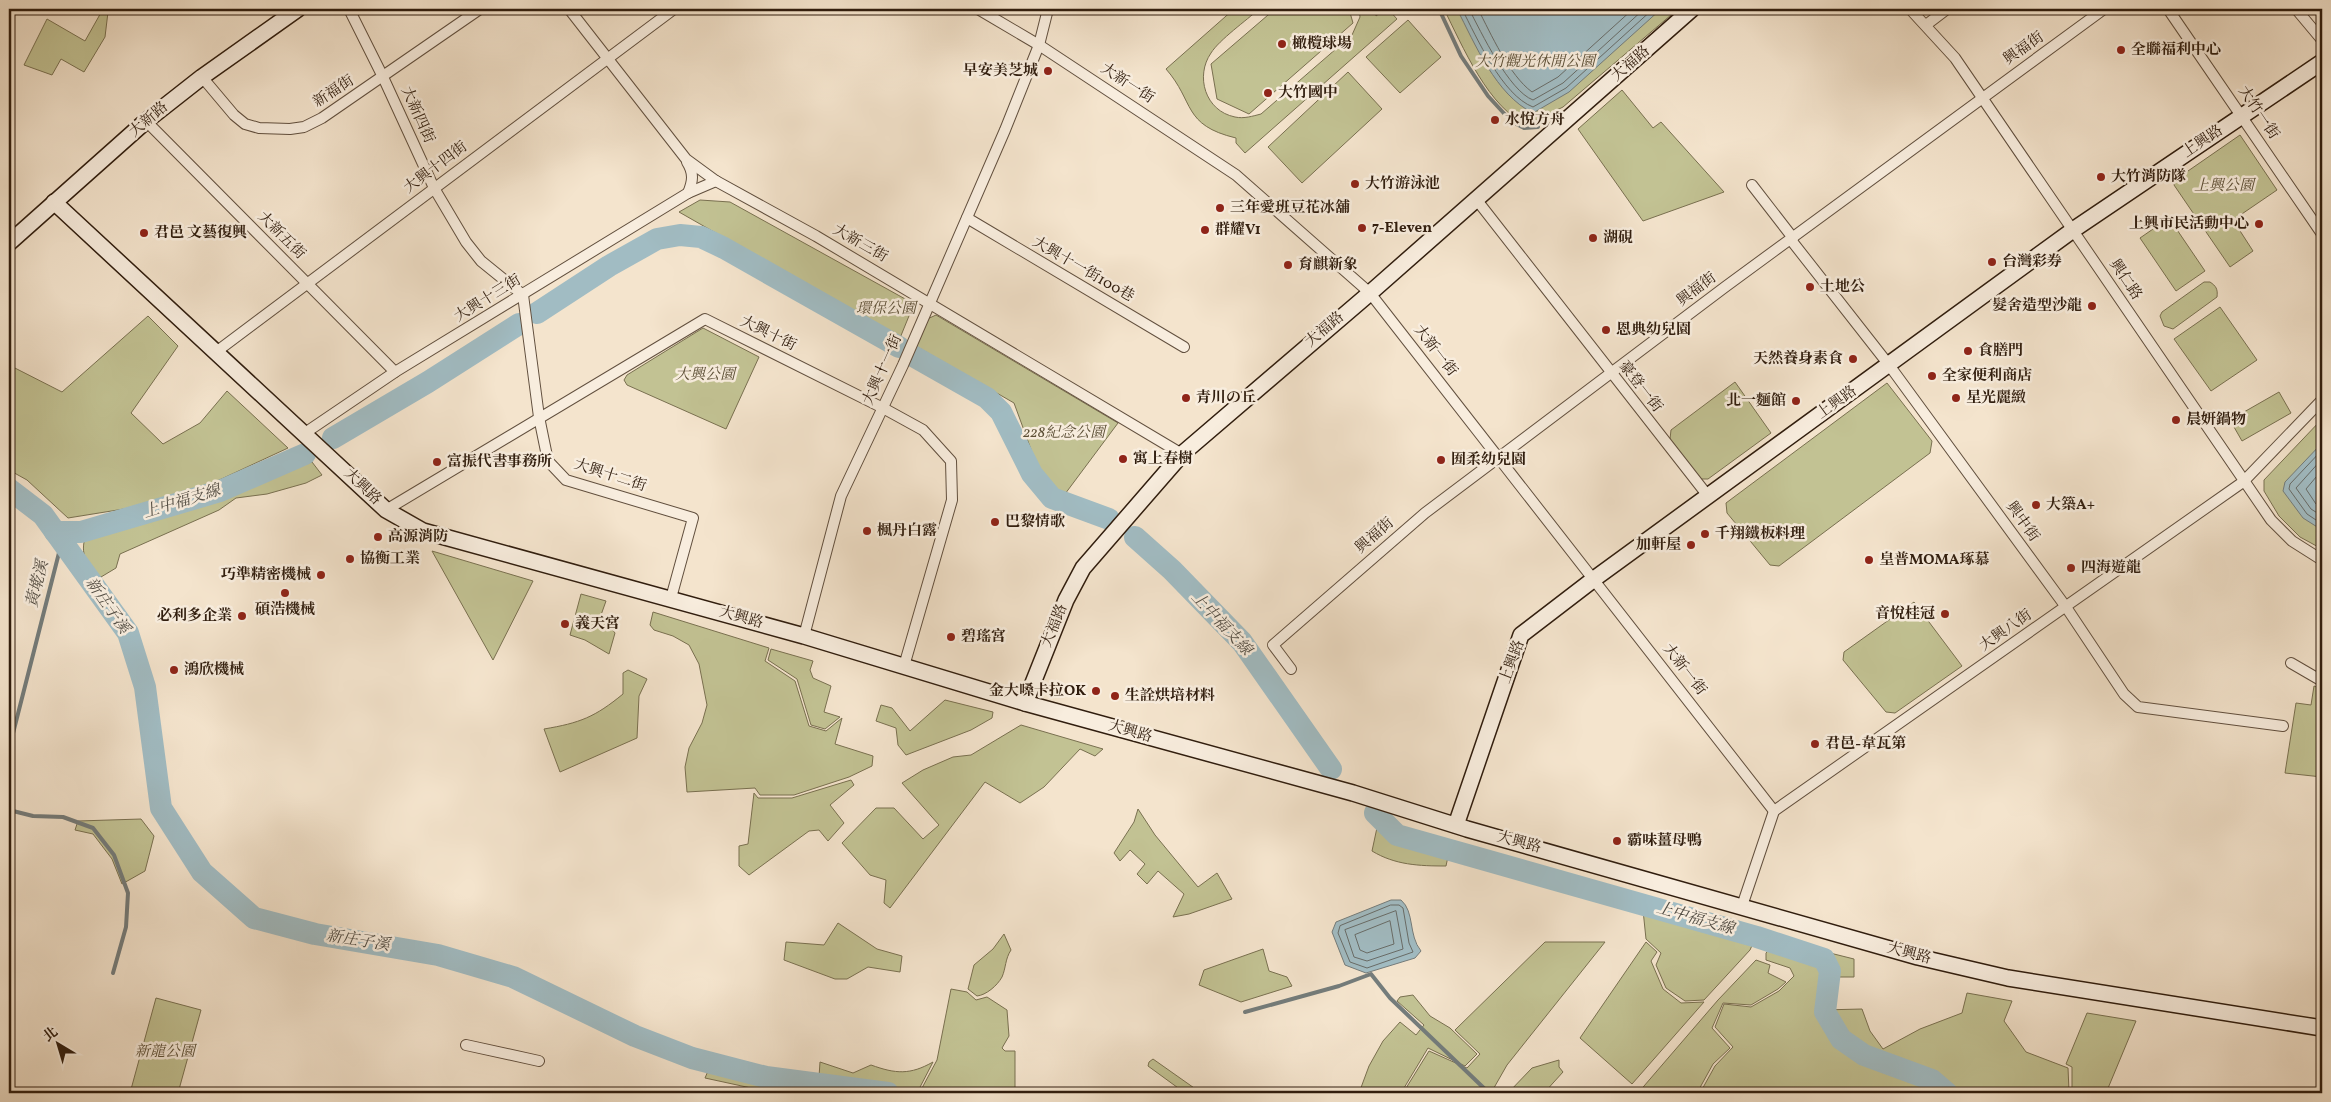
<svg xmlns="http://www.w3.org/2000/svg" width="2331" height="1102" font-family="Vollkorn,'Noto Serif TC','Noto Serif JP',serif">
<rect width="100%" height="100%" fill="#f4e4cd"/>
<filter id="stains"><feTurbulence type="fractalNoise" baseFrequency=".004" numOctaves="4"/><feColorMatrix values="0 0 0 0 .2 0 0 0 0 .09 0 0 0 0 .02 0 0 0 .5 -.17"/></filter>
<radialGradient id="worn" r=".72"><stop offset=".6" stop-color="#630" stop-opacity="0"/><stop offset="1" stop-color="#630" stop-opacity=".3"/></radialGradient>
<g fill="#c2c293" stroke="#797050">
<path d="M103,9L108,12L105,37L84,72L61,59L52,75L24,65L47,19L85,41Z"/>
<path d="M1234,9H1259C1247,20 1219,40 1211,53C1195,76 1205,111 1235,117C1244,119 1253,116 1261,114L1352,35L1360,17L1359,9H1375L1376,16L1385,9H1388L1397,19L1245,153L1236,143V138C1182,125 1195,102 1166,69Z"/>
<path d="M1275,9H1349L1353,23L1249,114L1217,99L1211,64Z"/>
<path d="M1444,9H1678L1563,107L1528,124C1490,112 1461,43 1444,9Z"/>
<path d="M1408,20L1441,57L1400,93L1366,57Z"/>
<path d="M1348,72L1382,109L1302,183L1268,147Z"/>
<path d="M1622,90L1653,128L1661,122L1724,192L1643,221L1578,129Z"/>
<path d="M2240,135L2277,190L2233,220L2253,251L2230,267L2174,185L2175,180Z"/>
<path d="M700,200L730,202L907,300L911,311L900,338L679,212Z"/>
<path d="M2169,218L2205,271L2176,291L2140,238Z"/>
<path d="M2204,282H2210C2216,286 2218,289 2217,297L2173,329L2164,326L2160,316L2162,312Z"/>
<path d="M2220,307L2257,360L2211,391L2174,339Z"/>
<path d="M936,315L1118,423L1065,494L1051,487L1040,474L1014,403L914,345L923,321Z"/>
<path d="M148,316L178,346L131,413L163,444L200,423L227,391L288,448L202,488L130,508L68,518L27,480L9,470V365L62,392Z"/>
<path d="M703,328L759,357L726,429L627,385L624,380L627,375Z"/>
<path d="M1735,382L1771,433L1708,479H1701L1670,439L1671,430Z"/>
<path d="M1887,383L1932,441L1930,453L1779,566L1770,565L1727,513L1726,503Z"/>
<path d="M2279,392L2291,413L2242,441L2230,420Z"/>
<path d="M2322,419V549L2300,537L2279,516L2264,491V480Z"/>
<path d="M312,462L322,475L306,483L267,494L236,498L219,510L120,554L116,568L101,577C87,563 79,555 86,535C126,525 165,515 204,501C240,488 274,470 312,462Z"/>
<path d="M432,551L533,581L493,660Z"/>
<path d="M581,594L606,601L601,615L615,633L609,654L585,640L570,635Z"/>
<path d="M1914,602L1962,666L1895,713L1886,712L1843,660L1844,652Z"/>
<path d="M653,612L769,648L765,661L795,681L809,726L826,731L842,718L835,744L873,756L872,766L849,777L794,795H760L755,788L687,792L685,767L689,748L702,723L707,705L699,664L689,645L673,636L654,630L650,625Z"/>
<path d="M771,649L813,661L810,670L813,678L831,686L824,712L840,717L825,729L811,725L797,679L768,660Z"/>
<path d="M628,670L647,679L639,696L637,738L560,772L544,729C580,723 595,717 623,694V673Z"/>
<path d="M2314,686L2322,689V777L2285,773L2296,703L2311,705Z"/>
<path d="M945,700L993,712L992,718L971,730L906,755L898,745L896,728L876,721L881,705L892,708L910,731Z"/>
<path d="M1021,725L1103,749L1095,756L1080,749L1044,787L1020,803L985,782L890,908L884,903L886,880L870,875L842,843L876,808H894L923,839L939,825L902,783L923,770L953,757L971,755Z"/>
<path d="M851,780L854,785L830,805L844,823L828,841L819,830L809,831L749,875L739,866V846L748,844L754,793L758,798H792Z"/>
<path d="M1138,809L1155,835L1198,887L1217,873L1232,899L1189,914L1173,917L1184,894L1158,871L1147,884L1137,874L1145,864L1130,850L1120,861L1114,853L1134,822Z"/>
<path d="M141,819L154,836L145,871L122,884L112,859L93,834L75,830L78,821Z"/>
<path d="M1378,823L1450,847L1446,866C1419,866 1395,865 1372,851Z"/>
<path d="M1643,910L1754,941L1750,950L1704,1000L1685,1001L1666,988L1656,965L1661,953L1646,939Z"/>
<path d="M838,923L877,949L902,956L900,972L868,967L847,979H835L784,960L786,942L824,945Z"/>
<path d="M1004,934L1011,950C1005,959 1006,968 1002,977C997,986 986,995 977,996L968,989L974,965L993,949Z"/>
<path d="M1778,940L1854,959V977H1824L1821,1010L1862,1009L1870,1031L1883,1049L1920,1029L1962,1013L1967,993L2012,1001L2004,1021L2026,1052L2068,1068L2069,1091L2068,1093H2004L1991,1090L1987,1093H1700L1715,1066L1733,1047L1715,1027L1724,1004L1751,1007L1779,991L1794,976L1790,968L1766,960V953Z"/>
<path d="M1545,942H1605L1507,1065L1491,1093H1403L1429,1051L1467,1068L1480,1054L1455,1030Z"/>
<path d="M1646,942L1657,952L1651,961L1663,989L1681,1003L1704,1002L1632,1084L1580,1038Z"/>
<path d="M1263,949L1269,971L1287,977L1292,986L1241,1002L1199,985L1204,970Z"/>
<path d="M1756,960L1770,965L1768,973L1786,982L1778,989L1751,1005L1723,1003L1712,1028L1730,1048L1713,1064L1697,1093H1638L1718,1000Z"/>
<path d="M951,989L967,992L976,1000L987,997L1007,1010L1009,1036L1002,1048L1005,1051H1015V1093H930L922,1088L937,1060Z"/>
<path d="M1413,995L1430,1016L1450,1028L1477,1054L1465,1066L1428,1048L1401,1093H1359L1369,1066L1383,1041L1400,1022L1416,1035L1424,1025L1397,1001L1400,997Z"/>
<path d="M156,998L201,1010L178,1093H130Z"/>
<path d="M2087,1013L2136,1021L2106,1093H2072V1067L2066,1064Z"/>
<path d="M1153,1059L1197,1090L1196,1093H1185L1148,1066L1149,1062Z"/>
<path d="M1559,1060V1067L1563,1072L1544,1093H1508L1532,1068Z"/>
<path d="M820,1062L853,1073L871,1065C896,1074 910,1075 933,1062L918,1091L819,1077Z"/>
<path d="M708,1071L797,1089L839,1093H774L705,1078Z"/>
</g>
<g fill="#a1bcc3" stroke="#747c7b">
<path d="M1457,9H1661L1569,92L1533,113C1496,95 1475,44 1457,9Z"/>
<path d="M2322,443V530L2303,518L2283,491L2285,482Z"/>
<path d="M1391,900H1401C1415,912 1408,935 1421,951L1415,958L1366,973L1345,965L1332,932L1336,922Z"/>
</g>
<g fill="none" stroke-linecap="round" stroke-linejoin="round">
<g stroke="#686c68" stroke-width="1">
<path d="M1462,9C1477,38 1502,95 1533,107L1566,88L1653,9"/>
<path d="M1469,9C1481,32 1509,91 1533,100L1563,83L1644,9"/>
<path d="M1478,9C1491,34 1509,75 1532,92L1558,77L1633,9"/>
<path d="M2322,450L2290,484L2289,489L2307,514L2322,524"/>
<path d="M2322,459L2296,488L2311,509L2322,516"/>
<path d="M2322,470L2306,489L2316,504L2322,508"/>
<path d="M1391,905H1399L1403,908L1409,943L1413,952L1367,968L1350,962L1338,933L1340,926Z"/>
<path d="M1396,911L1403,949L1367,961L1354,957L1345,930Z"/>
<path d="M1390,921L1394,944L1367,953L1360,950L1355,935Z"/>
</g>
<g stroke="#747c7b" stroke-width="4">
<path d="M1439,9L1461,56L1488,96L1511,121L1524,128L1538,127"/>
<path d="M9,749L62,541"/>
<path d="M9,810L33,816L63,817L93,828L114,855L128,893L126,927L113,973"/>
<path d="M1245,1012L1339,986L1371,974L1390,998L1489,1093"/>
</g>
<g stroke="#a1bcc3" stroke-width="22">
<path d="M537,313L609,266L657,239L680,235L701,237L724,248L899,347"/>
<path d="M913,356L987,398L1001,412L1032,474L1052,498L1109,519"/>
<path d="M333,438L428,382L519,324"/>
<path d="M9,489L43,515L128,633L145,687L161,808L202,872L254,918L315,934L438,955L513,977L635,1036L692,1058L766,1077L888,1093"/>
<path d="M55,532H81L220,491L305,454"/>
<path d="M1135,537L1172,570L1242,642L1331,769"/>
<path d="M1375,813L1397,835L1757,937L1824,959L1830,971L1825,1012L1841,1039L1864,1055L1932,1080L1947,1093"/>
</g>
<defs>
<g id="street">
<path d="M349,9L383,77L434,188L466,242L481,261L523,295"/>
<path d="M569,9L686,159L716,181L816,236L1182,454"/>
<path d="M978,9L1039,45L1236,175L1370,293L1774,811"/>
<path d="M1910,9L1955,58L2271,520L2292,541L2322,560"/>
<path d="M2168,9L2322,234"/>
<path d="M2296,9L2322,40"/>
<path d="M1926,25L1947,9"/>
<path d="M202,77L234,115L245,124L259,128L290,129L304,127L322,118L480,9"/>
<path d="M146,121L395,372"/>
<path d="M687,162C694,173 693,181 688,193"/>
<path d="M1752,185L1793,238"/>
<path d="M1476,199L1708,496"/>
<path d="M967,218L1184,347"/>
<path d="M1791,240L1889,365L2066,607L2124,694L2138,707L2283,726"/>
<path d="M523,295L539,417L548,461L566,480L693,518L671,598"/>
<path d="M216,352L674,9"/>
<path d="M305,433L395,372L688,193L716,181"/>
<path d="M386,510L705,319L883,408L923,430L951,461L952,500L904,666"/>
<path d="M804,636L841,496L903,365L1005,130L1039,45L1048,9"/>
<path d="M2291,663L2322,681"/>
<path d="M1291,669L1273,645L1425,513L1725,287L2104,9"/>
<path d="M1742,906L1774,811L2243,482L2322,400"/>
<path d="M466,1045L539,1061"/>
</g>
<g id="secondary">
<path d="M54,202L386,510L423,531L804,636L1025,703L1353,793L1467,829L1918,957L2008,978L2322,1028"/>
<path d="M9,243L146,121L202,77L298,9"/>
<path d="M1025,703L1066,600L1083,568L1182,454L1370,293L1692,9"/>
<path d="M1456,825L1521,635L1594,579L2073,230L2322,62"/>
</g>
</defs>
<use href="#street" stroke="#614f3e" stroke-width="12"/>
<use href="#secondary" stroke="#301d0e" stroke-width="18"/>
<use href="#street" stroke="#f8edde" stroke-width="10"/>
<use href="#secondary" stroke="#f8edde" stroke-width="15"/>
</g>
<g fill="#8f2418" stroke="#f8edde" stroke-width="2">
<circle cx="1282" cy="44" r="5"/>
<circle cx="2121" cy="50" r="5"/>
<circle cx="1048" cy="71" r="5"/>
<circle cx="1268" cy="93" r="5"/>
<circle cx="1495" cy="120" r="5"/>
<circle cx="2101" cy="177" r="5"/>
<circle cx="1355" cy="184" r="5"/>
<circle cx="1220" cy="208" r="5"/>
<circle cx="2259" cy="224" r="5"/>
<circle cx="1362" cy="228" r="5"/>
<circle cx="1205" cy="230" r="5"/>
<circle cx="144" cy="233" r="5"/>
<circle cx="1593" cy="238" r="5"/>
<circle cx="1992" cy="262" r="5"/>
<circle cx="1288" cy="265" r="5"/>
<circle cx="1810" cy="287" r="5"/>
<circle cx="2092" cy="306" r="5"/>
<circle cx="1606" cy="330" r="5"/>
<circle cx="1968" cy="351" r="5"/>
<circle cx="1853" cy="359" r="5"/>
<circle cx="1932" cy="376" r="5"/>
<circle cx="1186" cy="398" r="5"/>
<circle cx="1956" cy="398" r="5"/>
<circle cx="1796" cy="401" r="5"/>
<circle cx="2176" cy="420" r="5"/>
<circle cx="1123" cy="459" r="5"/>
<circle cx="1441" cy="460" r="5"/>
<circle cx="437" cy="462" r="5"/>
<circle cx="2036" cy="505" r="5"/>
<circle cx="995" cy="522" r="5"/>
<circle cx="867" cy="531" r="5"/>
<circle cx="1705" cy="534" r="5"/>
<circle cx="378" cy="537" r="5"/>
<circle cx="1691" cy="545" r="5"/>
<circle cx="350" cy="559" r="5"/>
<circle cx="1869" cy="560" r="5"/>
<circle cx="2071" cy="568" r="5"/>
<circle cx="321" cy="575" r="5"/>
<circle cx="285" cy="593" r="5"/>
<circle cx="1945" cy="614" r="5"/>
<circle cx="242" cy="616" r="5"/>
<circle cx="565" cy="624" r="5"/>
<circle cx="951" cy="637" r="5"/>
<circle cx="174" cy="670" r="5"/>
<circle cx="1096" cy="691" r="5"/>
<circle cx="1115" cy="696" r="5"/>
<circle cx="1815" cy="744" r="5"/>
<circle cx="1617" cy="841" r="5"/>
</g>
<g text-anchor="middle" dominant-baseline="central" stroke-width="5" stroke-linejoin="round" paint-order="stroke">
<g font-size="15" font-weight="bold" fill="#301d0e" stroke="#f8edde" text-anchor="start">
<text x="1292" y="44">橄欖球場</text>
<text x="2131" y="50">全聯福利中心</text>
<text x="1038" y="71" text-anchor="end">早安美芝城</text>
<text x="1278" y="93">大竹國中</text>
<text x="1505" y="120">水悅方舟</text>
<text x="2111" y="177">大竹消防隊</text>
<text x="1365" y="184">大竹游泳池</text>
<text x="1230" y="208">三年愛班豆花冰舖</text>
<text x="2249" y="224" text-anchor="end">上興市民活動中心</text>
<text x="1372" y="228">7-Eleven</text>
<text x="1215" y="230">群耀V1</text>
<text x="154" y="233">君邑 文藝復興</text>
<text x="1603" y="238">湖硯</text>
<text x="2002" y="262">台灣彩券</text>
<text x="1298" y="265">育麒新象</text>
<text x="1820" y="287">土地公</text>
<text x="2082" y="306" text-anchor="end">髮舍造型沙龍</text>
<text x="1616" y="330">恩典幼兒園</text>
<text x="1978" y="351">食膳門</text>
<text x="1843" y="359" text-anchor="end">天然養身素食</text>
<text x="1942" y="376">全家便利商店</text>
<text x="1196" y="398">青川の丘</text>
<text x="1966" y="398">星光麗緻</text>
<text x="1786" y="401" text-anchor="end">北一麵館</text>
<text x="2186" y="420">晨妍鍋物</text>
<text x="1133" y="459">寓上春樹</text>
<text x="1451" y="460">囿柔幼兒園</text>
<text x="447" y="462">富振代書事務所</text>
<text x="2046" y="505">大築A+</text>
<text x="1005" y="522">巴黎情歌</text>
<text x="877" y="531">楓丹白露</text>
<text x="1715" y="534">千翔鐵板料理</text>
<text x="388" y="537">高源消防</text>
<text x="1681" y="545" text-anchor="end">加軒屋</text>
<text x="360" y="559">協衡工業</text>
<text x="1879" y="560">皇普MOMA琢慕</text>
<text x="2081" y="568">四海遊龍</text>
<text x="311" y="575" text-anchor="end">巧準精密機械</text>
<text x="285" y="610" text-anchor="middle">碩浩機械</text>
<text x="1935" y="614" text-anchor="end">音悅桂冠</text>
<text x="232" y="616" text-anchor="end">必利多企業</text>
<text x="575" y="624">義天宮</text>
<text x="961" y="637">碧瑤宮</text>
<text x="184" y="670">鴻欣機械</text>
<text x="1086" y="691" text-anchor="end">金大嗓卡拉OK</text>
<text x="1125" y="696">生詮烘培材料</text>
<text x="1825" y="744">君邑-韋瓦第</text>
<text x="1627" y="841">霸味薑母鴨</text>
</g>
<g font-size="15" fill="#301d0e" stroke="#f8edde">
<text transform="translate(2024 49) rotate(-35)">興福街</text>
<text transform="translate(1631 64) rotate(-41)">大福路</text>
<text transform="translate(1127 84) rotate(33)">大新一街</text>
<text transform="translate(334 92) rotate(-33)">新福街</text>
<text transform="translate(2258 113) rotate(56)">大竹一街</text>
<text transform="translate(417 115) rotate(66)">大新四街</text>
<text transform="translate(149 120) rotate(-40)">大新路</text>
<text transform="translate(2203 142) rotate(-34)">上興路</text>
<text transform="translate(436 168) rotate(-37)">大興十四街</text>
<text transform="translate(281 236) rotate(45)">大新五街</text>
<text transform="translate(860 244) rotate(30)">大新三街</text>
<text transform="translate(1083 270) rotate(30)">大興十一街100巷</text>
<text transform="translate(2125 280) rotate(56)">興仁路</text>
<text transform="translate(1697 290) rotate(-37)">興福街</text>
<text transform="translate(488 299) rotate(-32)">大興十三街</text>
<text transform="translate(1325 330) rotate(-40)">大福路</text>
<text transform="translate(768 334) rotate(26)">大興十街</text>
<text transform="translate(1435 351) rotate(52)">大新一街</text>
<text transform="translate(883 370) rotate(-66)">大興十一街</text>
<text transform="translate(1640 387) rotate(52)">豪登一街</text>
<text transform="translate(1837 403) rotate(-36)">上興路</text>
<text transform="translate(610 476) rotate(18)">大興十二街</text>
<text transform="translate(362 487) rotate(44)">大興路</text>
<text transform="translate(2022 522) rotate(54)">興中街</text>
<text transform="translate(1375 536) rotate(-41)">興福街</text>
<text transform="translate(741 618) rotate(16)">大興路</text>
<text transform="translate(1055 626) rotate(-68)">大福路</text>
<text transform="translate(2006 631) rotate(-35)">大興八街</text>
<text transform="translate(1513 662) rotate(-70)">上興路</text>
<text transform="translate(1684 670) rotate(52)">大新一街</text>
<text transform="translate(1130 732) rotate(16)">大興路</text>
<text transform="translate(1519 843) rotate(15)">大興路</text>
<text transform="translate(1909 954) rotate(15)">大興路</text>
</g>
<g font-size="15" font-style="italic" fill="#5c4f36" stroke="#f8edde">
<text x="1535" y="62">大竹觀光休閒公園</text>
<text x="2224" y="186">上興公園</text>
<text x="886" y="309">環保公園</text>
<text x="705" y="375">大興公園</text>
<text x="1064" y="433">228紀念公園</text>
<text x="165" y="1052">新龍公園</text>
</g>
<g font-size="16" font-style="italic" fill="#524d44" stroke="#f8edde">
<text transform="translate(182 502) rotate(-17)">上中福支線</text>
<text transform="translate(38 584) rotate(-76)">黃墘溪</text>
<text transform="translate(107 606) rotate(55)">新庄子溪</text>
<text transform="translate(1221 624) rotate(47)">上中福支線</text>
<text transform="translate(1695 919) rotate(16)">上中福支線</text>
<text transform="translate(358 941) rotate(9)">新庄子溪</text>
</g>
</g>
<rect width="2331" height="1102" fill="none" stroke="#f4e4cd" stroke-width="30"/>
<rect x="10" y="10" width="2311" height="1082" fill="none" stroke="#301d0e" stroke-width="2.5"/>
<rect x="15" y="15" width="2301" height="1072" fill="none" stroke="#301d0e"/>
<g transform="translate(58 1044) rotate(322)" stroke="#f8edde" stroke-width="4" paint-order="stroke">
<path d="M0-4L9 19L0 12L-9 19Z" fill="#301d0e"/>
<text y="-8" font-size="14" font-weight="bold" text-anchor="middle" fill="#301d0e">北</text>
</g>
<rect width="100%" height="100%" filter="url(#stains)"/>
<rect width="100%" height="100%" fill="url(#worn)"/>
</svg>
